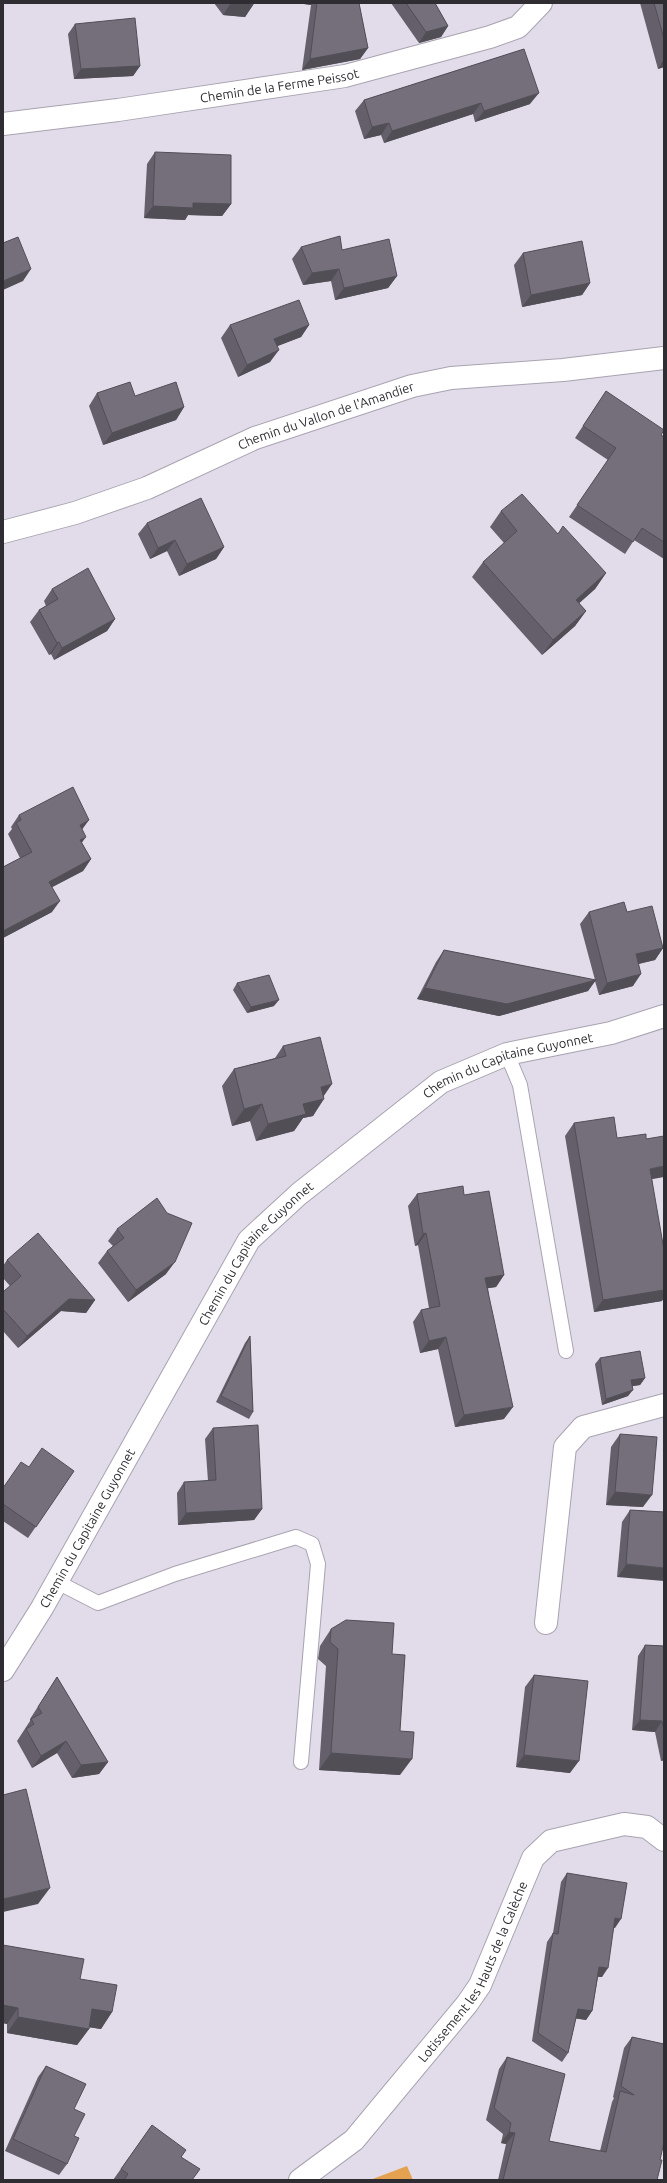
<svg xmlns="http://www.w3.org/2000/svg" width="667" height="2183" font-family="Ubuntu,sans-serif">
<rect width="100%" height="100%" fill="#e2dcea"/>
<path fill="#e4a150" d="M407,2166L413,2180H370Z"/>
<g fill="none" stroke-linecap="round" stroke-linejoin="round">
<defs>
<g id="service">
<path d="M507,1054L520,1085L566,1351"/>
<path d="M55,1584H61L98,1603L175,1574L296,1537L312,1544L318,1564L301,1762"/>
</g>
<g id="minor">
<path id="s1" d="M3,124L118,110L345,76L490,37L518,27L541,3"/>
<path id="s2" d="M3,532L75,513L147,488L255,438L412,386L451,378L563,370L664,358"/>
<path d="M546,1623L565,1447L583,1427L664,1405"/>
<path id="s3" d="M3,1670L42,1608L249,1240L299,1194L441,1082L507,1054L611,1033L664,1016"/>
<path id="s4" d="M300,2180L354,2140L467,2004L480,1985L533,1858L551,1841L624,1824L647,1827L664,1840"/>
</g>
</defs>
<use href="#service" stroke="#a9a3b1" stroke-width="16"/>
<use href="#minor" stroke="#a9a3b1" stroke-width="24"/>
<use href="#service" stroke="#fff" stroke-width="14"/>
<use href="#minor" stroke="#fff" stroke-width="22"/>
</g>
<g fill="#645f6a">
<path d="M214,3H253V5L245,17L223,15Z"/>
<path d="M297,3H359L368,48L360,59L302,70L311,5Z"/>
<path d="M391,3H435L448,26L441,37L419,43Z"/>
<path d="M640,3H664V67L658,69Z"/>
<path d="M75,24L140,66L133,76L74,79L68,34Z"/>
<path d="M524,49L530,104L475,122L473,114L384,143L381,135L364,139L355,111L364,100Z"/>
<path d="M155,152L231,204L222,216L188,215L185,220L144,218L147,164Z"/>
<path d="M301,247L342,250L397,276L388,288L335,300L331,281L303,285L292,259Z"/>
<path d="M523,253L590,283L582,295L522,307L514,265Z"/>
<path d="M230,325H309L301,337L277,346L270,362L238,377L221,338Z"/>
<path d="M606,391L664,437V559L634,540L625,554L569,517L608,460L575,438Z"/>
<path d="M97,393L135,396L184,407L176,420L103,445L89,406Z"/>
<path d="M501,511L558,534L606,573L595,589L579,603L586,611L575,626L542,655L472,577L483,562L504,543L490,527Z"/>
<path d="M147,523L224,547L216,559L179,576L167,551L150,559L138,534Z"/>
<path d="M52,589L115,619L107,631L54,660L51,654L49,655L30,622L39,610L46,606L44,601Z"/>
<path d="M19,815L82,830V843L91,859L83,871L52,887V912L3,938V867L20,858L8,834L12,829L11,827Z"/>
<path d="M589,912H627L663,948L655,960L639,964L633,986L599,995L595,981L588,991L499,1016L417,999L436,962L444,950L595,980L580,924Z"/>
<path d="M237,983L274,1006L247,1013L233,990Z"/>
<path d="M283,1046L324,1096L313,1116L303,1118L294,1131L256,1141L250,1121L232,1126L222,1086L234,1069L275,1058Z"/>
<path d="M574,1123L617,1138L652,1179L662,1301L594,1312L565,1136Z"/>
<path d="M417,1194L464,1195L504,1275L496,1287L488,1288L504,1419L455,1427L438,1349L420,1353L413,1322L421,1310L429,1308L418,1245L415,1246L408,1206Z"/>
<path d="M117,1229L166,1274L128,1302L98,1263L107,1251L113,1246L108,1241Z"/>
<path d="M7,1260L95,1300L86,1313L61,1311L18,1348L3,1331V1292L10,1286L3,1278V1266Z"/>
<path d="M250,1336L253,1412L249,1419L216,1402L245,1343Z"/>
<path d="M600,1358L645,1378L640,1385L632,1386L628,1396L602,1405L595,1364Z"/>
<path d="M213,1428L262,1509L254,1520L178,1525L177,1493L184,1482L208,1481L205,1439Z"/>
<path d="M620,1434L643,1507L606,1505L611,1447Z"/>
<path d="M29,1467L74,1471L28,1538L3,1521V1488Z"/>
<path d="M630,1510L664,1512L617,1577L622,1522Z"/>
<path d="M331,1629L392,1654L400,1775L319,1770L326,1666L318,1659L320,1646Z"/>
<path d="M645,1645L664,1646V1760L661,1761L655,1732L632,1730L638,1656Z"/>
<path d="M534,1675L570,1773L516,1767L525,1687Z"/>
<path d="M57,1677L108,1762L99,1774L72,1778L57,1753L32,1768L17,1741L30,1721V1719Z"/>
<path d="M567,1873L615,1928H614L602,1977H598L592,2011L586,2020L576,2018L568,2053L562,2062L532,2041L547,1942L553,1933L561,1882Z"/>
<path d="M3,1945L80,1979L112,2012L101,2029L89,2027V2029L77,2045L7,2033V2024L3,2023Z"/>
<path d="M632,2037L660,2160L657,2180H498L506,2144L501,2143L503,2134L486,2120L499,2069L507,2057L549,2141L600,2151L612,2102L614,2098L613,2097L624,2048Z"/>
<path d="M46,2066L74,2109V2136L67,2164L59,2175L5,2151L38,2077Z"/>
<path d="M152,2125L181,2157L193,2180H113Z"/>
</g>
<g fill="#514e56">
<path d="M231,3H237L253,5L245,17L223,15Z"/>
<path d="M297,3H312L311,5Z"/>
<path d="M448,26L441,37L419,43L426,32Z"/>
<path d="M368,48L360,59L302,70L310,59Z"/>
<path d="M664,59V67L658,69Z"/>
<path d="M140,66L133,76L74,79L81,69Z"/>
<path d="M539,93L530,104L475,122L484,111Z"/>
<path d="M481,103L473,114L384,143L392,131Z"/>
<path d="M389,123L381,135L364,139L372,127Z"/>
<path d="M193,203L231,204L222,216L188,215L185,220L144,218L153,206Z"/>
<path d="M31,269L23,281L3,290V281Z"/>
<path d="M339,269L331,281L303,285L312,273Z"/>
<path d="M397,276L388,288L335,300L344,288Z"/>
<path d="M590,283L582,295L522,307L531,295Z"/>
<path d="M309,325L301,337L265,351L274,339Z"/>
<path d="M279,350L270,362L238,377L247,365Z"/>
<path d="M184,407L176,420L103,445L112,433Z"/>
<path d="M175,540L167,551L150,559L158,548Z"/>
<path d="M224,547L216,559L179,576L187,564Z"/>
<path d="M606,573L595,589L565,616L576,600Z"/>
<path d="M586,611L575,626L542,655L553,640Z"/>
<path d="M115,619L107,631L54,660L62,648Z"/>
<path d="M59,642L51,654L49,655L57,643Z"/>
<path d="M89,820L81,831L80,825Z"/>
<path d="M86,837L78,848L80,840Z"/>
<path d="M91,859L83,871L41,893L49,882Z"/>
<path d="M60,901L52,912L3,938V931Z"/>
<path d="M663,948L655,960L628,966L636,954Z"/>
<path d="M641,974L633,986L599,995L607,983Z"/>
<path d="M596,980L588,991L499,1016L417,999L425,988Z"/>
<path d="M279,1000L274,1006L247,1013L251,1007Z"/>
<path d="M332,1084L321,1100L324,1099L313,1116L303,1118L294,1131L256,1141L268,1124L303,1104L321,1087Z"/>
<path d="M262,1104L250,1121L232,1126L244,1109Z"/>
<path d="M664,1166V1177L642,1181L650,1169Z"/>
<path d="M426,1233L418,1245L415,1246L423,1234Z"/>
<path d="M175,1262L166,1274L128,1302L136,1290Z"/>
<path d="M504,1275L496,1287L477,1290L485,1278Z"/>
<path d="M664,1290V1298L662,1301L594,1312L603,1300Z"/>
<path d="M69,1299L95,1300L86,1313L61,1311L18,1348L27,1336Z"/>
<path d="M446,1337L438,1349L420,1353L429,1341Z"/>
<path d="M645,1378L640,1385L627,1387L631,1380Z"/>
<path d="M633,1390L628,1396L602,1405L606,1399Z"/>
<path d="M513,1407L504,1419L455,1427L464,1415Z"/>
<path d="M615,1492L652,1495L643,1507L606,1505Z"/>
<path d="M262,1509L254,1520L178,1525L186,1513Z"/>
<path d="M626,1564L664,1568V1581L617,1577Z"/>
<path d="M640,1720L662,1721L655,1732L632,1730Z"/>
<path d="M66,1741L57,1753L32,1768L41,1756Z"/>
<path d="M331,1753L412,1759L400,1775L319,1770Z"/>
<path d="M524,1755L579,1761L570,1773L516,1767Z"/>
<path d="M664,1756V1760L661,1761Z"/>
<path d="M108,1762L99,1774L72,1778L81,1765Z"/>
<path d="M50,1888L38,1904L3,1912V1899Z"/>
<path d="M615,1918L621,1919L615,1928L609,1927Z"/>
<path d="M599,1967L608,1968L602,1977L593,1976Z"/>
<path d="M3,2005L18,2008L7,2024L3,2023Z"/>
<path d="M92,2009L112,2012L101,2029L80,2026Z"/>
<path d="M578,2009L592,2011L586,2020L572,2018Z"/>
<path d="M18,2017L89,2029L77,2045L7,2033Z"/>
<path d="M509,2132L515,2133L506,2144L501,2143Z"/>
</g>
<g fill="#746f7b" stroke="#514e56">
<path d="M237,3H253V5Z"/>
<path d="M317,3H359L368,48L310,59Z"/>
<path d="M406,3H435L448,26L426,32Z"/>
<path d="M654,3H664V39Z"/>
<path d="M135,18L140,66L81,69L75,24Z"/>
<path d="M524,49L539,93L484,111L481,103L392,131L389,123L372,127L364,100Z"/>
<path d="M155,152L231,155V204L193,203V208L153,206Z"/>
<path d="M340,236L342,250L389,239L397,276L344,288L339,269L312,273L301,247Z"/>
<path d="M18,237L31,269L3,281V243Z"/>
<path d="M582,241L590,283L531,295L523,253Z"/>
<path d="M299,300L309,325L274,339L279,350L247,365L230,325Z"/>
<path d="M130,382L135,396L176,382L184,407L112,433L97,393Z"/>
<path d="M606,391L664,430L661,435L664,437V542L642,528L633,542L577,505L616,448L583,426Z"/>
<path d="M522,494L558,534L563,526L606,573L576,600L586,611L553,640L483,562L517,531L501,511Z"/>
<path d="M201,498L224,547L187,564L175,540L158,548L147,523Z"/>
<path d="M88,568L115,619L62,648L59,642L57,643L39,610L58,599L52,589Z"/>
<path d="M73,787L89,820L80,825L86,837L80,840L91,859L49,882L60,901L3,931V867L32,852L16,823L21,820L19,815Z"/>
<path d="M624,902L627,912L652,906L663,948L636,954L641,974L607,983L589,912Z"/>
<path d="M444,950L596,980L507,1004L425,988Z"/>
<path d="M269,975L279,1000L251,1007L237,983Z"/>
<path d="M320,1037L332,1084L321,1087L324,1099L303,1104L306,1114L268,1124L262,1104L244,1109L234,1069L286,1056L283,1046Z"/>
<path d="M614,1117L617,1138L646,1134V1139L664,1136V1166L650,1169L664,1250V1290L603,1300L574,1123Z"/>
<path d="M463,1186L464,1195L489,1191L504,1275L485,1278L513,1407L464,1415L446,1337L429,1341L421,1310L440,1306L426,1233L423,1234L417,1194Z"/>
<path d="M157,1198L167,1213L192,1223L175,1262L136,1290L107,1251L124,1238L117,1229Z"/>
<path d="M38,1233L95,1300L69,1299L27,1336L3,1309V1292L21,1276L7,1260Z"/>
<path d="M250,1336L253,1412L221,1396Z"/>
<path d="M640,1351L645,1378L631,1380L633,1390L606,1399L600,1358Z"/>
<path d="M258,1425L262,1509L186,1513L184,1482L216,1480L213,1428Z"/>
<path d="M620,1434L657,1437L652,1495L615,1492Z"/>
<path d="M42,1448L74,1471L36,1527L3,1504V1488L21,1462L29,1467Z"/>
<path d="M630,1510L664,1512V1568L626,1564Z"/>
<path d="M346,1620L394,1623L392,1654L405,1655L400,1731L414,1732L412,1759L331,1753L338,1649L330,1642L331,1629Z"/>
<path d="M645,1645L664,1646V1731L662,1721L640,1720Z"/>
<path d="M534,1675L588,1681L579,1761L524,1755Z"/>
<path d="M57,1677L108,1762L81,1765L66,1741L41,1756L26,1729L34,1724L31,1719L42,1713L38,1707Z"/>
<path d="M26,1789L50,1888L3,1899V1795Z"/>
<path d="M567,1873L627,1883L621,1919L615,1918L608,1968L599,1967L592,2011L578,2009L568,2053L538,2033L553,1933L558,1934Z"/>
<path d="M3,1945L84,1959L80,1979L117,1985L112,2012L92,2009L89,2029L18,2017V2008L3,2005Z"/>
<path d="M632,2037L664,2044V2142L660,2160H662L657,2180H503L515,2133L509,2132L511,2123L494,2108L507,2057L565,2074L549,2141L606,2152L620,2091L634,2095L621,2086Z"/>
<path d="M46,2066L86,2084L74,2109L85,2114L74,2136L79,2138L67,2164L13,2139Z"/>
<path d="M152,2125L186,2150L181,2157L200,2169L192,2180H124L128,2174L121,2169Z"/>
</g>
<g text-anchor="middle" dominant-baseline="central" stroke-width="4" stroke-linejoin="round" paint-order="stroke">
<g font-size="13" fill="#2f2d32" stroke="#e2dcea">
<text stroke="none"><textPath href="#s1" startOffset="279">Chemin de la Ferme Peissot</textPath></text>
<text stroke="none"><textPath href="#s2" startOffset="344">Chemin du Vallon de l'Amandier</textPath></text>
<text stroke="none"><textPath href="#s3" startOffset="813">Chemin du Capitaine Guyonnet</textPath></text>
<text stroke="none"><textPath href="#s3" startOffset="489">Chemin du Capitaine Guyonnet</textPath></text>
<text stroke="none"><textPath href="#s3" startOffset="165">Chemin du Capitaine Guyonnet</textPath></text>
<text stroke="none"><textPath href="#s4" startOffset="275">Lotissement les Hauts de la Calèche</textPath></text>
</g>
</g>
<rect width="667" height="2183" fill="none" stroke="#2f2d32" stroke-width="8"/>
</svg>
